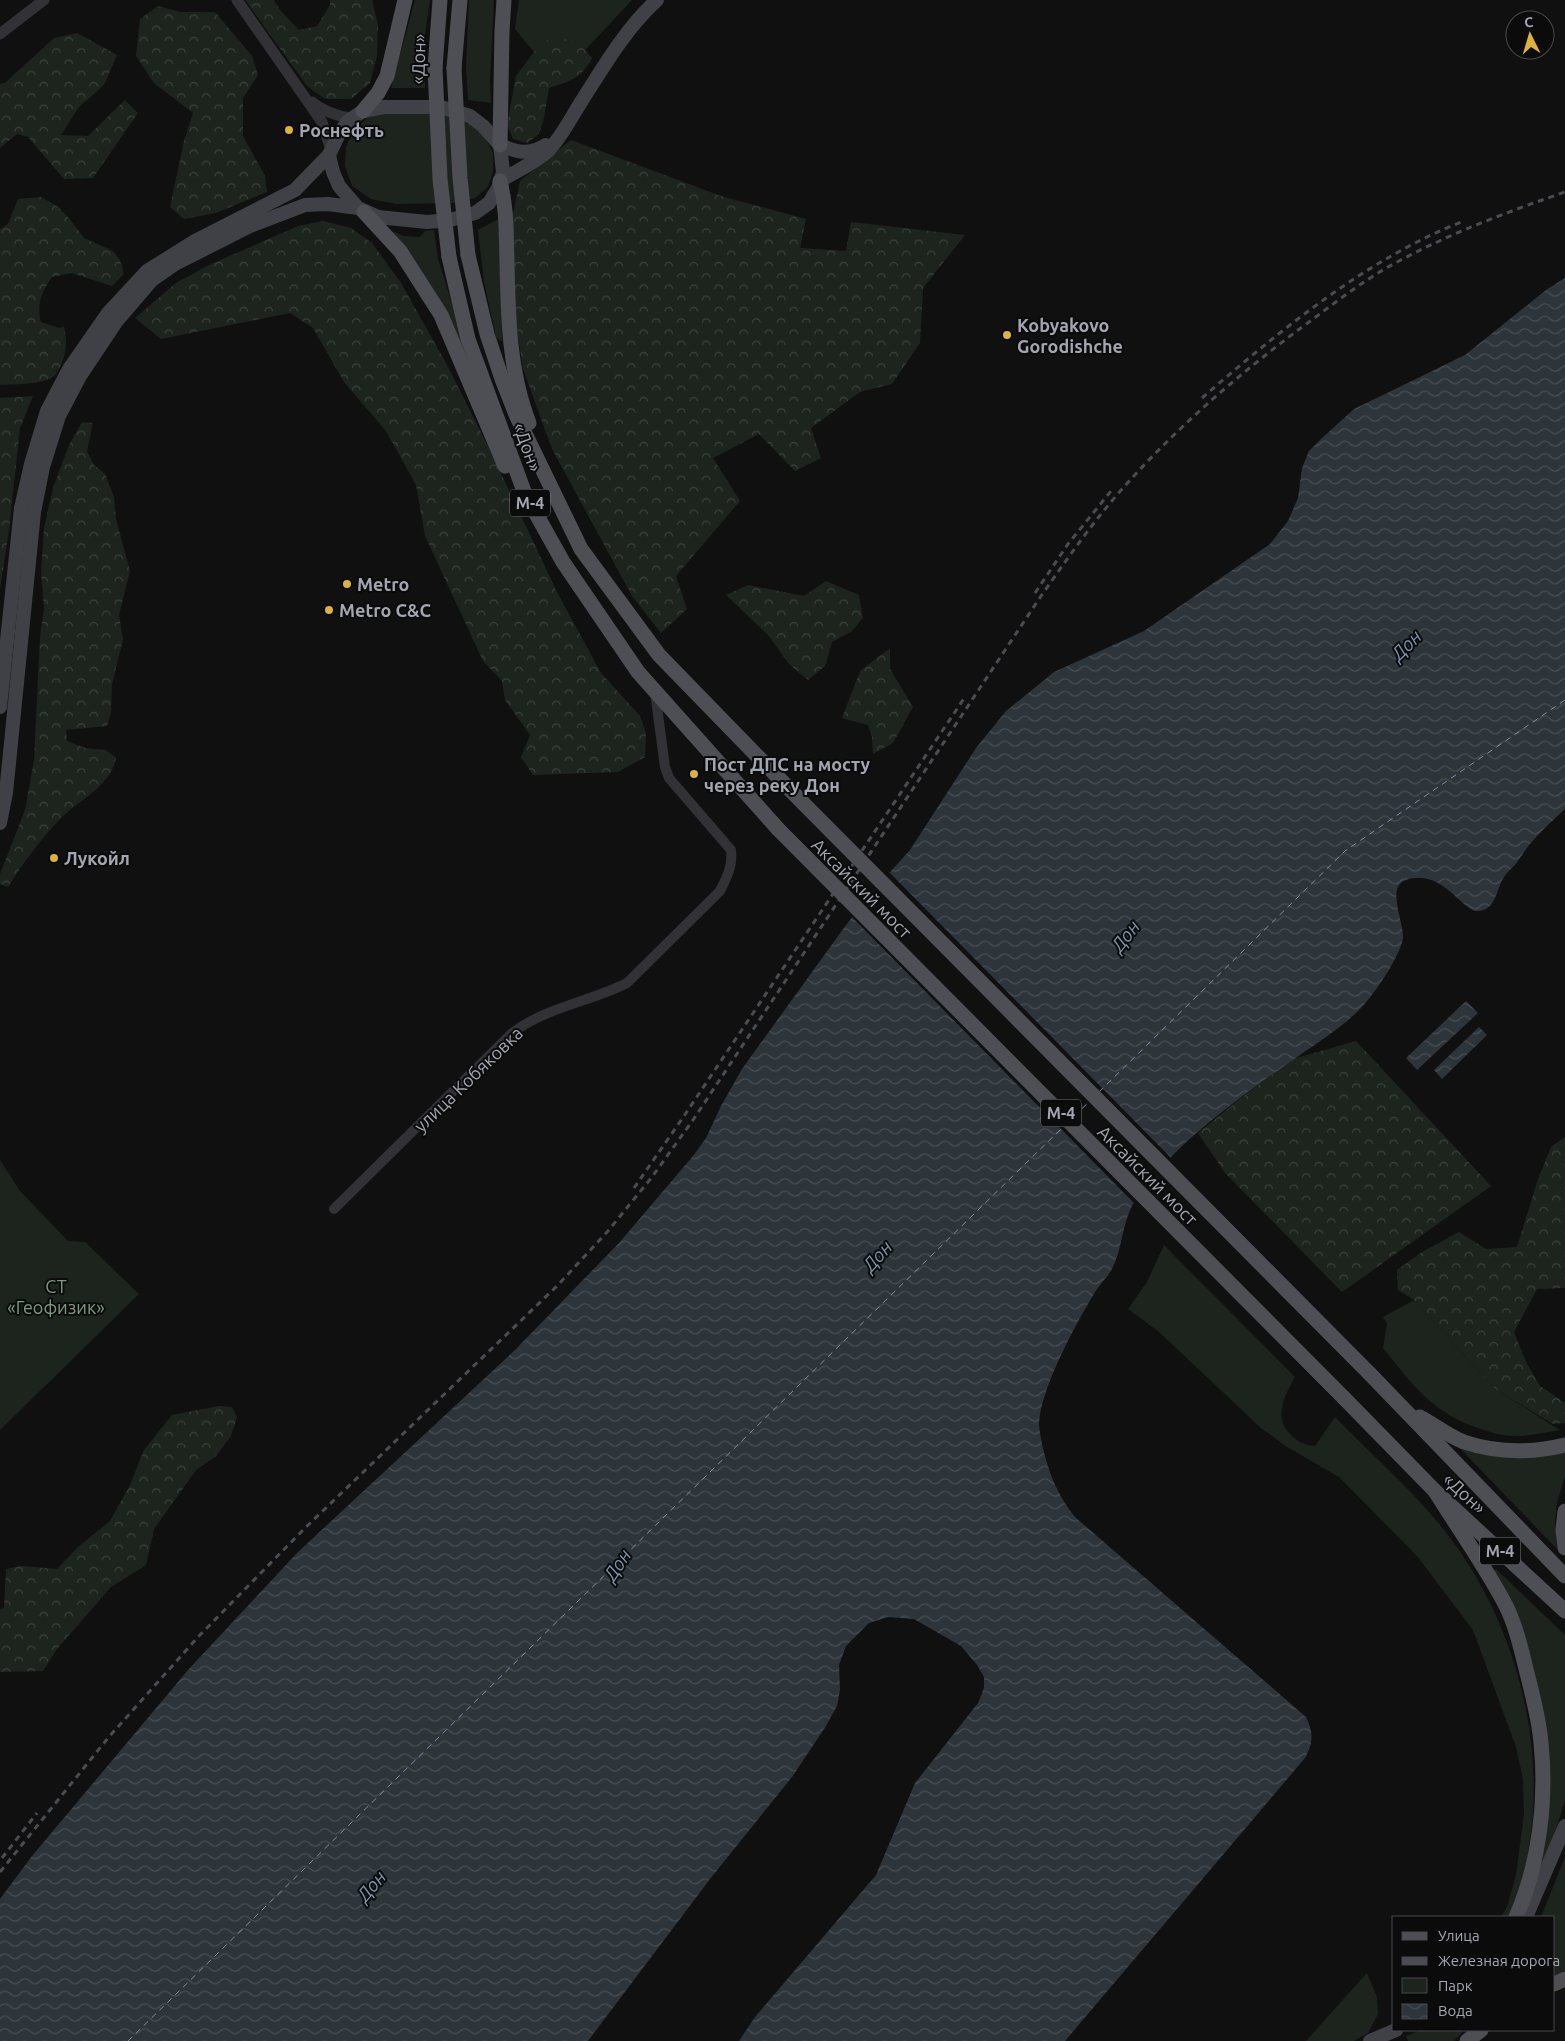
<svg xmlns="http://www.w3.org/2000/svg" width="1565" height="2041" font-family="Ubuntu,sans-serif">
<defs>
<pattern id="forest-crowns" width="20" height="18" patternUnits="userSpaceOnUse" patternTransform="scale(1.25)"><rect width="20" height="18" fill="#1d241e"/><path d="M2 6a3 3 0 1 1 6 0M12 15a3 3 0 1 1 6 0" fill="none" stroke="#3b413c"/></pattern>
<pattern id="water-waves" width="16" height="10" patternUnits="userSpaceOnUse" patternTransform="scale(1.25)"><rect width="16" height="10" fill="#2d343a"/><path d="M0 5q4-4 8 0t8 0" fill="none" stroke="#484e54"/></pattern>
</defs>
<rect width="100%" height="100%" fill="#101011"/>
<g fill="#1d241e">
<path d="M415,0H430L425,34V88H391Z"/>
<path d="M469,0H494L490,81L491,103L468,100L466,66Z"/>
<path d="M519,0H632L557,80L515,29Z"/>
<path d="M415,111L465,118L485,137L493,153V171L488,187L475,198L454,203L397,204L371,199L352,186L345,166L346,147L353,131L368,117L389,112Z"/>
<path d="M500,218L502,342L496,337L484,282L478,230Z"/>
<path d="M434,230L438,259L470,360L468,364L438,301L393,231L403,236L420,237L425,231Z"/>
<path d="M0,1160L20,1191L68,1241L85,1242L139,1294L0,1430Z"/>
<path d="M1164,1245L1295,1377C1285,1395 1273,1417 1290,1434C1298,1442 1304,1445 1315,1446L1335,1417C1375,1458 1420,1496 1454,1543C1530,1648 1558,1795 1510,1917H1501L1507,1907L1516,1875L1524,1814L1523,1779L1516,1747L1473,1630L1417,1556L1339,1477L1287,1447L1261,1428L1159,1332L1128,1309L1147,1282Z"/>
<path d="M1414,1300L1495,1389L1560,1430C1542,1433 1522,1438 1503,1435C1496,1434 1488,1431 1481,1429C1433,1414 1413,1385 1383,1348L1387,1324L1383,1317Z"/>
<path d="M1448,1436L1465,1444L1565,1447V1476L1557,1503L1555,1519L1557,1549Z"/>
<path d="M1496,1569L1565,1635V1801L1552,1842L1538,1872L1547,1744L1493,1572Z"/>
<path d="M1565,1857V1971L1554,1976V1917H1541Z"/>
<path d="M1367,1973L1377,1997L1378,2014L1368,2033L1354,2041H1306Z"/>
<path d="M1421,2030H1464L1454,2041H1408L1406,2036Z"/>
</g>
<g fill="url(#forest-crowns)">
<path d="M245,0H274L279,9L299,30L317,26L330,5V0H372L378,25L377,56L370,83L351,99H325L307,86Z"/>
<path d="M158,6L180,12H215L252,56L258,75L243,98V136L265,176L267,192L216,213L184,219L170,207L184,141L193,113L154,83L136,56L140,19Z"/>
<path d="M77,33L117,55L104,85L79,107L61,135L88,136L125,100L138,113L93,178L64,179L28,137L17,134L0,148V84L6,82L54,38Z"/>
<path d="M561,38L579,43L592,58C582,78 570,81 549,88L544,118L539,134L527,143L513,139L507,125L516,76L537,48L549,39Z"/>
<path d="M571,140L721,196L806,219L800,248L846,251L851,222L965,235L923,288L920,343L892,384L860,392L811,428L821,458L795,471L759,434L713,458L740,501L676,576L687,609L661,633L632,596L552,449L523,369L513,302L512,219L520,181Z"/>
<path d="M41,197L57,206L68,217L84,238L113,251L120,260L124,274L112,286L72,273L52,277C42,291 36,305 41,322L59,328L64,327C67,339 67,351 62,362C60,367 58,373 54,376C44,385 14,384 0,385V229L8,224L18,199Z"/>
<path d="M323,221L351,228L372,243L401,283L446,363L490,450L557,592L601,673L640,716L646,733L645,757L618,772L533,775L521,757L530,735L505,700L502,681L483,661L425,536L416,485L386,431L344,382L313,328L290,313L161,339L135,318L176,283L209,265L298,226Z"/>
<path d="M33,396L20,428L9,530L0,589V398Z"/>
<path d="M82,422L93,423L87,451L94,465L105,474L114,497L116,519L130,571L119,615L123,640L112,684L111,713L107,726L66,730L67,741L85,748L106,750L116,758C111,786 79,800 60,819C40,840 23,863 8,887L0,884V874L25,810L34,760L40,637L44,608L41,573L44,528L53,488L69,445Z"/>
<path d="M826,581L859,595L863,618L851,632L832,642L825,666L808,680L789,664L769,636L726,595L748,585L804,596Z"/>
<path d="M890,648V669L913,707L893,743L873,754L872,737L868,725L842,718L860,671Z"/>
<path d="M1356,1041L1491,1186L1342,1292L1225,1173L1198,1133L1236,1102L1293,1059Z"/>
<path d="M1565,1137V1288L1537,1289L1514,1332L1526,1362L1540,1386L1565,1403V1423L1553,1424L1495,1389L1414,1300L1398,1290L1397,1270L1422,1252L1459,1232L1486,1249L1517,1247L1538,1179L1551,1147Z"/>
<path d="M219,1406L232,1407L237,1417L231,1436L216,1456L196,1470L154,1529L146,1565L111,1587L57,1649L43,1671L0,1672V1609L4,1608L6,1569L21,1566L57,1569L78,1547L110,1521L130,1485L144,1450L172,1415Z"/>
</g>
<g fill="url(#water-waves)">
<path d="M1565,278V809C1553,820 1540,832 1529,845C1524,852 1520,859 1514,866C1511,869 1507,872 1504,877C1496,888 1497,910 1478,911C1464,912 1446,876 1418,878C1411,878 1405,879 1400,884C1390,894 1404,925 1403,938C1400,957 1372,998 1358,1011C1339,1030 1315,1044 1293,1060C1253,1088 1212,1117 1177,1151C1161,1167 1143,1187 1132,1206C1122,1225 1122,1250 1112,1269C1107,1278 1099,1285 1094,1294C1076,1323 1040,1390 1039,1424C1039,1430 1041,1437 1042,1444C1048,1471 1057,1495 1075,1517L1306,1717C1314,1733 1313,1743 1305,1758L1065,2041H739L755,2017L876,1875L915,1783L978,1703L984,1688V1677L977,1665L961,1646L914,1619L888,1617L869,1623L846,1646L839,1665L840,1690L837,1706L826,1726L792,1777L710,1879L588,2041H0V1899L32,1856L188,1670L297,1553L515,1350L619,1243L693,1156L706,1138L721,1106L742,1069L846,925L870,894L910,850L976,748L1006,711L1054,672L1144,631L1270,544L1288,521L1298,498L1302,468L1309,451L1321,439L1354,409L1465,355L1546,290Z"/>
<path d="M1466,1001L1478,1013L1417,1070L1406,1058Z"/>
<path d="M1479,1027L1487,1035L1442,1079L1434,1070Z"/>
</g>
<path fill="#101011" d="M888,871L1173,1160L1136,1205L850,915Z"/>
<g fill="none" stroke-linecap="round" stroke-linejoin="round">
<g stroke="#7d91a9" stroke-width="1" stroke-dasharray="6 5" stroke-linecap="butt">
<path d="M1099,1092L1345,851L1565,700"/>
<path d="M1074,1116L1089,1102"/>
<path d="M128,2041L1064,1126"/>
</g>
<path stroke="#323236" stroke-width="10" d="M334,1209L511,1034C545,1007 590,1002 627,983L720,891C727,877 733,866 731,850L669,778L665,767L655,692"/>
<g stroke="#323236" stroke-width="11">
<path d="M237,0L322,122L331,150"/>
<path d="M0,34L44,0"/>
<path d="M312,102C324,112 336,116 351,118"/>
</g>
<g stroke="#404146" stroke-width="14">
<path d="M500,145C517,152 529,156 546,145"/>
<path d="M500,181C516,171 535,163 549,150C562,136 571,118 581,102C604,66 626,28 657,0"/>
<path d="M0,707L21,508L31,464L47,411L69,369L108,313L147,271L195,241L295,190L329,155"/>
<path d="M0,823L6,793L34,512L43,467L59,416L80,376L116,322L152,280L175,264L250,226L305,205L328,204L358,208L378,217L427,222L450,220L475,213L489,203L498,188L503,172L500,145L483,126L470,116L441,107H384L363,111L348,121L338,136L329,155L333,172L339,186L358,208"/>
<path d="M1526,1917L1565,1826"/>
<path d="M1370,2041L1396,2030"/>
</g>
<g stroke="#4e4f55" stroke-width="15">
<path d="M435,68L440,0"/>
<path d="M454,68L460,0"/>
<path d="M363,111L378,93L387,76L405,0"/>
<path d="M500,145L502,31L504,0"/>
<path d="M500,181C507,209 506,232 507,261C508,315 509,372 529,423"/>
<path d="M364,212L400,251L441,315L505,466"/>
<path d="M468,255L487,334L502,379L517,417L581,549L659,655L804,804"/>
<path d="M449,257L468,339L525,494L563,562L638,672L778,829"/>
<path d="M1369,1373L1565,1576"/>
<path d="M1344,1398L1435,1491L1565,1611"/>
<path d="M1420,1417C1435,1425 1448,1436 1464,1442C1497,1453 1532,1453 1565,1445"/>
<path d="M1435,1491C1458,1528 1485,1566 1505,1604C1515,1623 1521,1648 1526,1669C1532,1693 1539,1718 1541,1743C1547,1800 1539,1865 1516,1917"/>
<path d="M1565,1511L1563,1530L1565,1548"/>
<path d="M1554,1984L1565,1979"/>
<path d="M1467,2041L1481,2030"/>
</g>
<g stroke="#4b4c51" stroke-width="3" stroke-dasharray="6 5" stroke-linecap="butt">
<path d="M1202,398C1278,332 1369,257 1464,221"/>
<path d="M1035,593L1068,544L1111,491"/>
<path d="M634,1188L684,1116L965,697"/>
<path d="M2,1858L37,1813"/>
<path d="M0,1872L108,1738L198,1637L305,1528L558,1285L608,1231L652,1177L693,1120L1037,602C1062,566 1087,530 1116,496C1174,429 1242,371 1313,319C1340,299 1367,278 1397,262C1451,233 1507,212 1565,192"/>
</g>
<g stroke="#4e4f55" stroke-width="15">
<path d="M435,68L440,179L449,257"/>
<path d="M454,68L460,178L468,255"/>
<path d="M804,804L1369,1373"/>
<path d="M778,829L1344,1398"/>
</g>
</g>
<g fill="#dcb23d" stroke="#0b0b0c" stroke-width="2">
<circle cx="289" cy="130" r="5"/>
<circle cx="1007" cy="335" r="5"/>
<circle cx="347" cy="584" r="5"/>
<circle cx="329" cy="610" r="5"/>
<circle cx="694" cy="774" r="5"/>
<circle cx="54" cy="858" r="5"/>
</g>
<g text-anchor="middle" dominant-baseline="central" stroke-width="4" stroke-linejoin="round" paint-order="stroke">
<g fill="#0b0b0c" stroke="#757880" stroke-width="1">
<rect x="510" y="489.5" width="40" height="27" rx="4"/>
<rect x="1041" y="1099.5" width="40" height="27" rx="4"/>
<rect x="1480" y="1537.5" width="40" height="27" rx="4"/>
</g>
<g font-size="16" font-weight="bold" fill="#a3a6b1">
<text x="530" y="503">М-4</text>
<text x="1061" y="1113">М-4</text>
<text x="1500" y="1551">М-4</text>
</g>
<g font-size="18" fill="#a3a6b1" stroke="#0b0b0c">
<text transform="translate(418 59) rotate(-88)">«Дон»</text>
<text transform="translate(528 447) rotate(70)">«Дон»</text>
<text transform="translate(862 888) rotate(45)">Аксайский мост</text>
<text transform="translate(468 1079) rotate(-44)">улица Кобяковка</text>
<text transform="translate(1148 1175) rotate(45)">Аксайский мост</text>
<text transform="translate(1465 1493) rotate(43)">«Дон»</text>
</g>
<g font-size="18" font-weight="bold" fill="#a3a6b1" stroke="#0b0b0c" text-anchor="start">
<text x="299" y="130">Роснефть</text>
<text x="1017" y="325">Kobyakovo<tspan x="1017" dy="21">Gorodishche</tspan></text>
<text x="357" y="584">Metro</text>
<text x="339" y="610">Metro C&amp;C</text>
<text x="704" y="764">Пост ДПС на мосту<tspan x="704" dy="21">через реку Дон</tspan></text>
<text x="64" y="858">Лукойл</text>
</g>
<g font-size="18" fill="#7c9a80" stroke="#0b0b0c">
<text x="56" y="1286">СТ<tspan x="56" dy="21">«Геофизик»</tspan></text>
</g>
<g font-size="19" font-style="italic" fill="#7d91a9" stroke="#0b0b0c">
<text transform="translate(1406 645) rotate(-45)">Дон</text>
<text transform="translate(1125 936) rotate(-52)">Дон</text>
<text transform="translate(877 1256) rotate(-48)">Дон</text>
<text transform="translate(617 1565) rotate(-56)">Дон</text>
<text transform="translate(371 1886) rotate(-50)">Дон</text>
</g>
</g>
<rect x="1392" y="1916" width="162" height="115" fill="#0b0b0c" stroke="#48494e"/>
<rect x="1402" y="1932" width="25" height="8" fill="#4e4f55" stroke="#48494e"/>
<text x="1438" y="1941" font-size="15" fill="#a3a6b1">Улица</text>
<rect x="1402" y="1957" width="25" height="8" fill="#4b4c51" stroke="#48494e"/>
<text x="1438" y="1966" font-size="15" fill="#a3a6b1">Железная дорога</text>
<rect x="1402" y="1978" width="25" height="15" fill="#1d241e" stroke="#48494e"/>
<text x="1438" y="1991" font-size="15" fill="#a3a6b1">Парк</text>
<rect x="1402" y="2004" width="25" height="15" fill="url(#water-waves)" stroke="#48494e"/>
<text x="1438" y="2016" font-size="15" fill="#a3a6b1">Вода</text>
<g transform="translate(1530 35) rotate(355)"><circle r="24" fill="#0b0b0c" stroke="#48494e"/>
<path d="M0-4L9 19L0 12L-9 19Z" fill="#dcb23d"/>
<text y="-8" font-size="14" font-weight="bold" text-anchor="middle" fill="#a3a6b1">С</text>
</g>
</svg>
